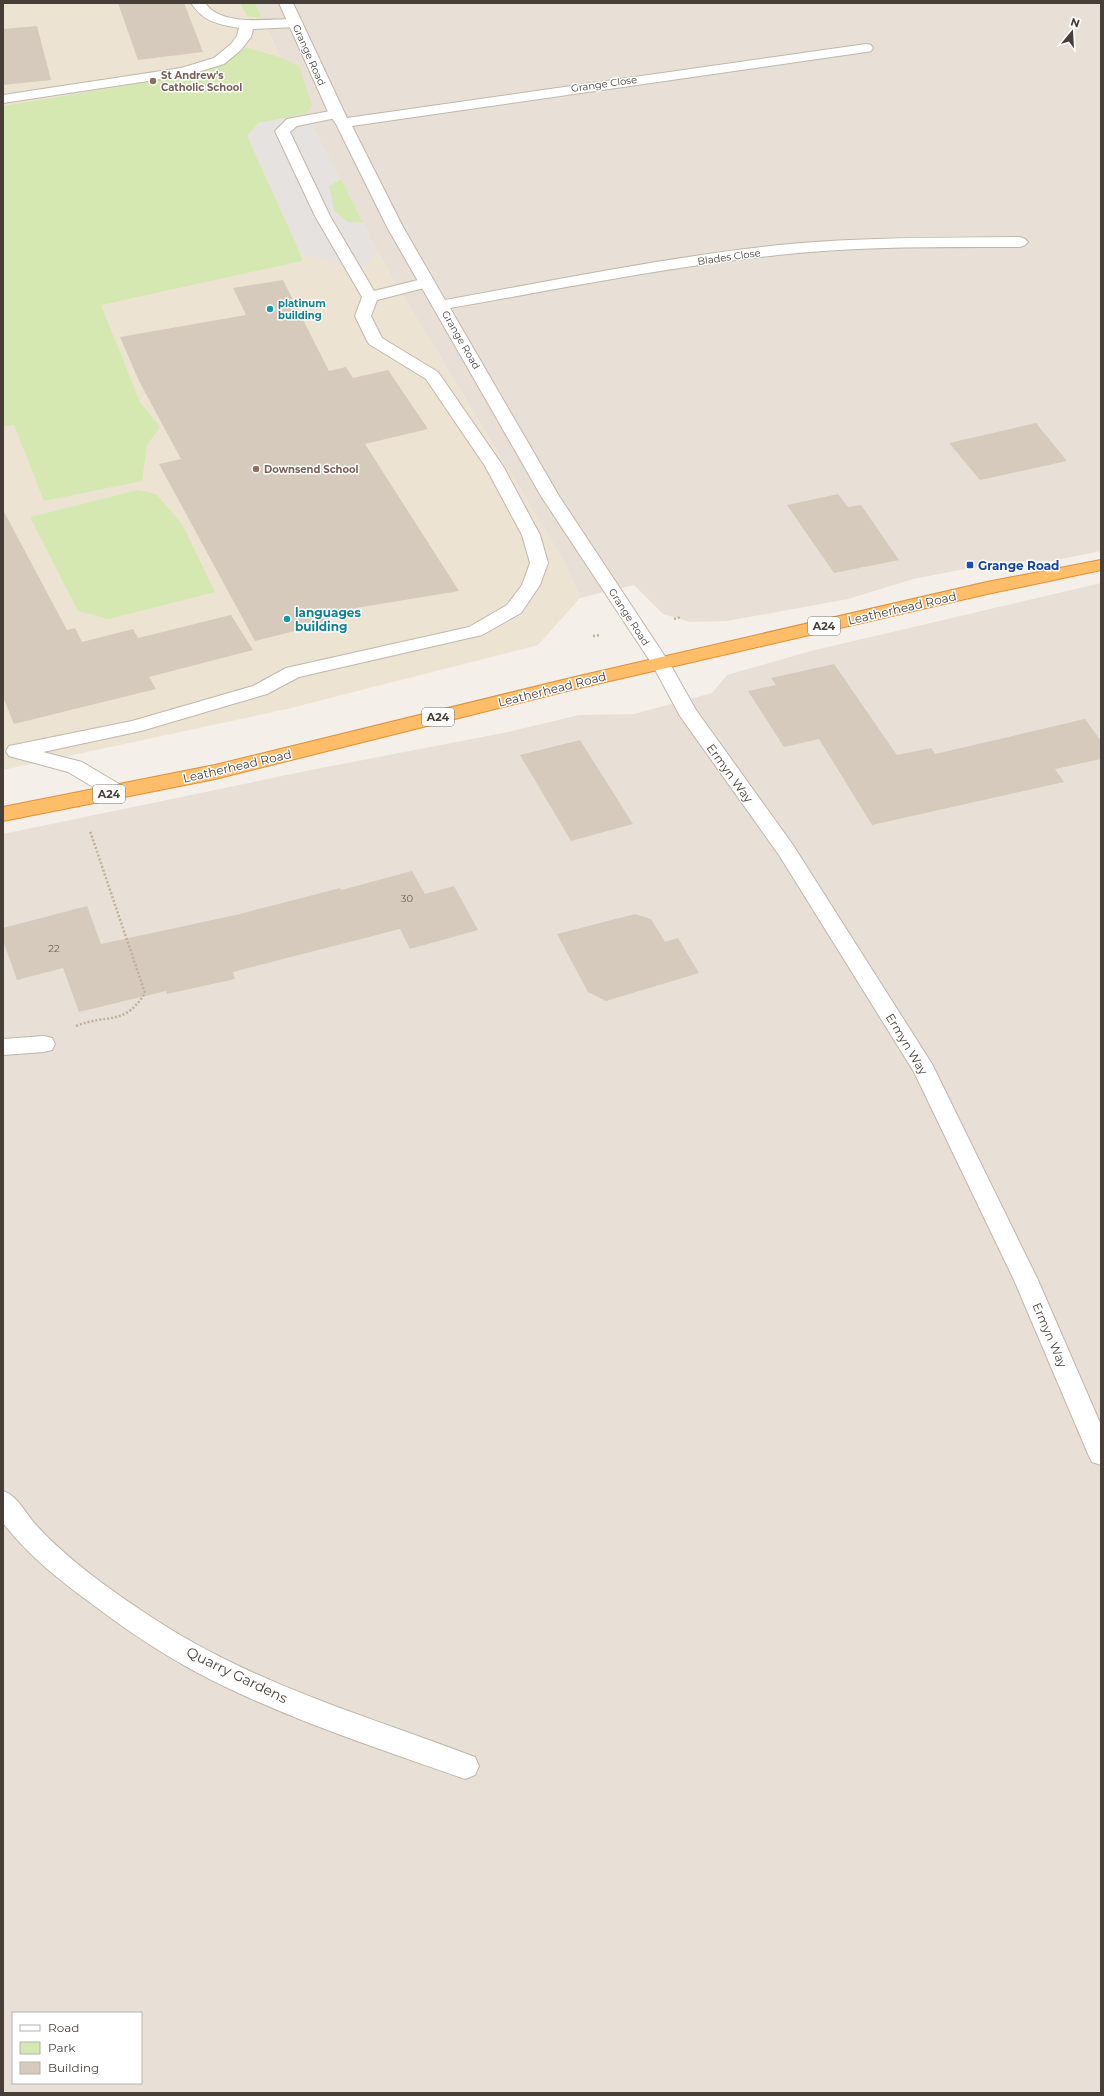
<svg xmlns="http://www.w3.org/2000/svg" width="1104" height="2096" font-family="Montserrat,sans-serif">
<rect width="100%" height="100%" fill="#f4efe8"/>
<g fill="#e8e0d6" fill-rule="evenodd">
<path d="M255,3H1101V551L1051,561L996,563L913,579L848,599L727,621L690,622L663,614L634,585L580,598L564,561L392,278L306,114L299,66L280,57Z"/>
<path d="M1101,583V2093H3V834L311,770L508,732L579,715L634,714L712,693L727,675L811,651ZM13,2013H141V2083H13Z"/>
</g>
<path fill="#ede3d2" d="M3,3H255L280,57L299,66L312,105L306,114L392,278L564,561L580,598L538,645L287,709L3,770Z"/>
<g fill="#d5e8b1">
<path d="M240,3H255L262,18L247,16Z"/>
<path d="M244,47L280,57L299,66L312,105L306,114L258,123L302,261L101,305L140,402L160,427L147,445L142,481L44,501L14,425L3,426V106L184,76L225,62Z"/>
<path d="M341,179L363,223L348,222L334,211L329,186Z"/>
<path d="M138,490L156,494L182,524L215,592L109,619L78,611L30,517Z"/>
</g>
<path fill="#e5e2e0" d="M306,114L341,179L329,186L334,211L348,222L363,223L378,251L363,268L339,264L300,253L247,136L258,123Z"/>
<g fill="#d6cabd">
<path d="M118,3H184L203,52L138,60Z"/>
<path d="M37,26L51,80L3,85V29Z"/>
<path d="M283,280L329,371L346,367L353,378L388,370L428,429L365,444L459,591L326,613L331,622L255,641L159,464L181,459L139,381L120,337L246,315L233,288Z"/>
<path d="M1036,423L1067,461L980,480L949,443Z"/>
<path d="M838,494L848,507L861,505L899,560L834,573L787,505Z"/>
<path d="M3,510L67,630L75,628L82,642L133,629L138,638L231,615L253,650L149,677L156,689L14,724L3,697Z"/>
<path d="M834,664L897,755L931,748L935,754L1085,719L1101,741V759L1055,769L1064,782L872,825L819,739L784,747L748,691L776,685L771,678Z"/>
<path d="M580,740L633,824L571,841L520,755Z"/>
<path d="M412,871L425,894L454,886L478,930L410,949L400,929L233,972L235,979L167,994L166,991L79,1012L63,968L17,980L3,940V928L87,906L101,944L240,914L340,888L341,890Z"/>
<path d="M635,914L651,919L665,942L678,938L699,973L606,1001L588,992L557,934Z"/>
</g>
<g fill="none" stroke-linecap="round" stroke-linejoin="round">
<defs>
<g id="lane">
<path d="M191,3H205C227,34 295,11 303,23L296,27L253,29L251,37L241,50L224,64L188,75L3,103V95L181,68L214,58L231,44L237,36L239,28C217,24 204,22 191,3Z"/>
<path d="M336,110L341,111L343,114L341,117L297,126L290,132L330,216L374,291L426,278L432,280L434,283L432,286L377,300L371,316L382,338L438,372L503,466L540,535L548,563L540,585L521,613L482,635L299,677L267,694L141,731L43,752L82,762L124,787L127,792L124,797L117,799L110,797L68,772L9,756L6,751L9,746L132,721L253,686L286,668L469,627L507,605L522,585L530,563L522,535L485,466L426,379L369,344L367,341L355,316L362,297L315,216L275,131L287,119Z"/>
</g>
<g id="street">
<path d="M279,3H293L347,118L866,44L871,45L873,48L871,51L866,52L352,126L403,227L445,300C556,280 667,257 779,245C859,237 940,238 1020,237L1025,239L1028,242L1025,245L1020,247C939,247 858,246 778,255C668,267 559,289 450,308L559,496L670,664L696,710L793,845L932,1064L1038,1280L1101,1425V1465L1092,1462L1088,1454L1014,1280L914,1072L779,855L680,716L652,664L541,496L387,227L336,124L329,114Z"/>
<path d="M44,1036L52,1038L55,1044L52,1050L44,1052L3,1055V1039Z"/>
<path d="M3,1491C18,1496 25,1513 36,1525C71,1563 116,1594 159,1622C257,1685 367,1716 475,1757L479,1766L475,1775L465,1779C374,1747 281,1717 196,1672C159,1652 125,1629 92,1604C59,1580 28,1555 3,1523Z"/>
</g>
<path id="highway" d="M1101,560V570L987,594L575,689L215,779L3,821V807L215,765L575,677L987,582Z"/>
</defs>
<use href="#lane" stroke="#c0b6aa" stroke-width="2"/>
<use href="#street" stroke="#c0b6aa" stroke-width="2"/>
<use href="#highway" stroke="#de9038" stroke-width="2"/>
<g stroke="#c1b09c" stroke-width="2.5" stroke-dasharray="2 2" stroke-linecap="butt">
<path d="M674,619L681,617"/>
<path d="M593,636L600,635"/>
<path d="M76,1026C108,1013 124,1027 145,993L90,831"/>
</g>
<use href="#lane" fill="#fff" fill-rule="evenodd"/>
<use href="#street" fill="#fff" fill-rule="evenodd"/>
<use href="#highway" fill="#febd69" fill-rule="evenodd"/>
</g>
<g fill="#8d6e63" stroke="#fff" stroke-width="1.5">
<circle cx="153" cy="81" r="4"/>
<circle cx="256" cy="469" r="4"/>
</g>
<g fill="#0f9aa8" stroke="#fff" stroke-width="1.5">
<circle cx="270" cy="309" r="4"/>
<circle cx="287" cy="619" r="4"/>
</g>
<rect fill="#1a4fb4" stroke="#fff" stroke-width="1.5" x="966" y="561" width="8" height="8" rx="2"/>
<g text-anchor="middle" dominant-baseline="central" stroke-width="3" stroke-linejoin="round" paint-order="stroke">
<g font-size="10" fill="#473f37" stroke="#fff">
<text transform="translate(309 55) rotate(66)">Grange Road</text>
<text transform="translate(604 84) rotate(-8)">Grange Close</text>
<text transform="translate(729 257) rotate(-8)">Blades Close</text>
<text transform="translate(461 340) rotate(60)">Grange Road</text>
<text transform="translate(629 617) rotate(57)">Grange Road</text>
</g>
<g font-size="10" font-weight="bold" fill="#785e54" stroke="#fff" text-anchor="start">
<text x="161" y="75">St Andrew's<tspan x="161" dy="12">Catholic School</tspan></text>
<text x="264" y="469">Downsend School</text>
</g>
<g font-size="10" font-weight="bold" fill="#0d838f" stroke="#fff" text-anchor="start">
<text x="278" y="303">platinum<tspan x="278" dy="12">building</tspan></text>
</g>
<g font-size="10" fill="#6b6258">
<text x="407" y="898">30</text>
<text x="54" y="948">22</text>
</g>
<g fill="#fff" stroke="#7e7973" stroke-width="1">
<rect x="808" y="617" width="32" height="18" rx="3"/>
<rect x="422" y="708" width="32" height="18" rx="3"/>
<rect x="93" y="785" width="32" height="18" rx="3"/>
</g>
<g font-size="11" font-weight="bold" fill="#473f37">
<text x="824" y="626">A24</text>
<text x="438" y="717">A24</text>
<text x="109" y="794">A24</text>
</g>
<g font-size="12" font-weight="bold" fill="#164399" stroke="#fff" text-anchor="start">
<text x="978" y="565">Grange Road</text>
</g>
<g font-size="12" fill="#473f37" stroke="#fff">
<text transform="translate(902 608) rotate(-13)">Leatherhead Road</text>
<text transform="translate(552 689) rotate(-14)">Leatherhead Road</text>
<text transform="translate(237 766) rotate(-13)">Leatherhead Road</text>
<text transform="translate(730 773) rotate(54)">Ermyn Way</text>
<text transform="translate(907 1044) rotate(59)">Ermyn Way</text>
<text transform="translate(1050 1335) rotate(67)">Ermyn Way</text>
</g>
<g font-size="12" font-weight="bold" fill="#0d838f" stroke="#fff" text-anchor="start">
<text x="295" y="612">languages<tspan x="295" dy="14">building</tspan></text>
</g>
<g font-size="14" fill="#473f37" stroke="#fff">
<text transform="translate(237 1675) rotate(26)">Quarry Gardens</text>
</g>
</g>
<rect width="1104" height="2096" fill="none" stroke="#473f37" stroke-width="8"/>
<rect x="12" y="2012" width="130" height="72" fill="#ffffff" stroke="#b5b2af"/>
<rect x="20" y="2025" width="20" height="6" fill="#ffffff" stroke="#b5b2af"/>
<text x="48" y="2032" font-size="12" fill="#473f37">Road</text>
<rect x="20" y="2042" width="20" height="12" fill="#d5e8b1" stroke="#b5b2af"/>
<text x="48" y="2052" font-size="12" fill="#473f37">Park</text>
<rect x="20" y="2062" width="20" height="12" fill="#d6cabd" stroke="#b5b2af"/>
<text x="48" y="2072" font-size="12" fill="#473f37">Building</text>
<g transform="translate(1072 32) rotate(18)" stroke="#ffffff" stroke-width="3" paint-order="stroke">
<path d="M0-3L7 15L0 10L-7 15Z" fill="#473f37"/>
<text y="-6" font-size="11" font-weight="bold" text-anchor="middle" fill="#473f37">N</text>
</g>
</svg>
